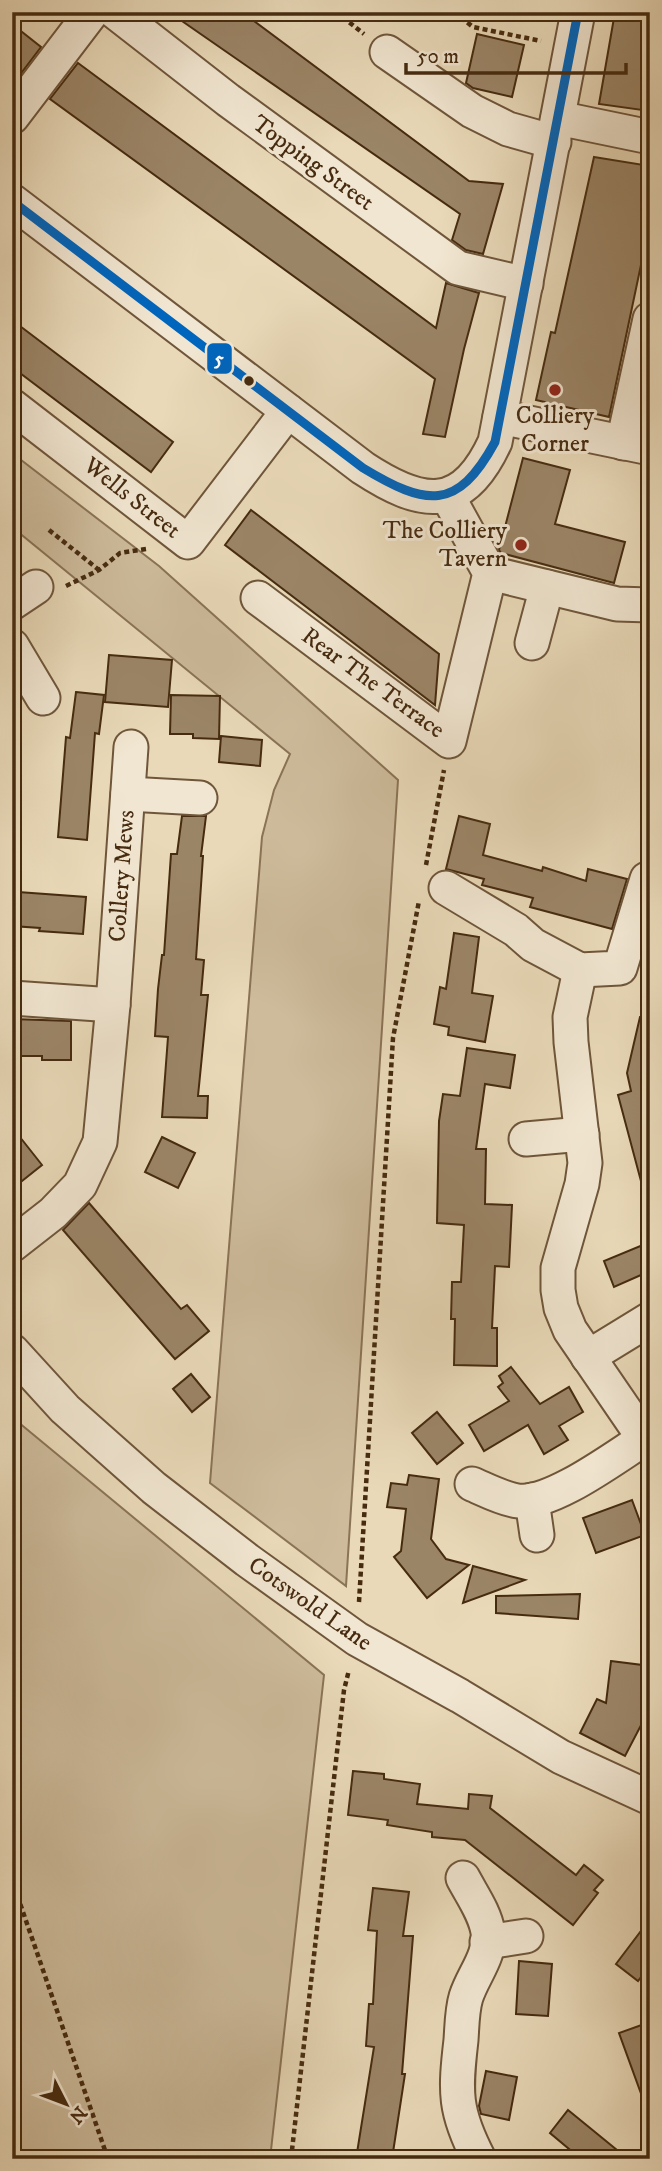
<svg xmlns="http://www.w3.org/2000/svg" width="662" height="2171" font-family="'IM FELL DW Pica',serif">
<rect width="100%" height="100%" fill="#e9d9b8"/>
<filter id="stains"><feTurbulence type="fractalNoise" baseFrequency=".00286" numOctaves="4"/><feColorMatrix values="0 0 0 0 .2 0 0 0 0 .09 0 0 0 0 .02 0 0 0 .5 -.17"/></filter>
<radialGradient id="worn" r=".72"><stop offset=".6" stop-color="#630" stop-opacity="0"/><stop offset="1" stop-color="#630" stop-opacity=".3"/></radialGradient>
<g fill="#cdbb9b" stroke="#8a7356" stroke-width="2">
<path d="M12,453L159,566L398,780L346,1586L210,1483L262,837L274,790L290,754L12,527Z"/>
<path d="M12,1417L324,1675L270,2159H12Z"/>
</g>
<g fill="#9b8567" stroke="#462b10" stroke-width="2">
<path d="M169,12H242L469,181L503,184L483,254L466,250L452,240L460,214Z"/>
<path d="M615,12H650V65L642,110L599,104Z"/>
<path d="M12,24L41,47L19,76L12,71Z"/>
<path d="M477,34L524,45L512,97L473,88L466,83Z"/>
<path d="M78,63L436,328L446,283L479,293L464,349L445,437L423,434L435,379L50,99Z"/>
<path d="M594,157L650,166V222L609,417L536,400L551,332L555,333Z"/>
<path d="M12,320L173,442L151,472L12,367Z"/>
<path d="M523,458L570,470L555,524L625,542L614,583L501,553L499,550Z"/>
<path d="M251,510L439,654L435,705L225,545Z"/>
<path d="M109,655L172,660L168,707L105,702Z"/>
<path d="M76,692L104,695L99,734L95,733L87,840L58,837L66,737L70,738Z"/>
<path d="M171,695L220,696L219,739L193,738V734H170Z"/>
<path d="M221,736L262,740L260,766L219,762Z"/>
<path d="M182,816H206L201,856H203L196,959L204,960L201,995H208L198,1096H208L207,1118L162,1117L168,1037L155,1036L158,989L162,955H164L171,854H177Z"/>
<path d="M459,816L490,824L483,855L542,871L543,867L586,881L588,869L627,879L612,929L530,907L533,898L482,885L484,879L446,869Z"/>
<path d="M18,892L86,897L83,934L39,931L40,928L12,926V895L17,896Z"/>
<path d="M454,933L479,937L472,993L493,996L485,1042L448,1035L449,1027L434,1024L440,987L446,989Z"/>
<path d="M640,1017L650,1018V1184L642,1185L618,1095L631,1091L627,1073Z"/>
<path d="M12,1019L71,1021V1060H42V1056H12Z"/>
<path d="M467,1048L515,1055L510,1088L485,1084L476,1149H486L485,1204L512,1205L509,1267L495,1266L492,1328H497V1366L454,1365L455,1319H451L452,1282H461L464,1225L437,1223L439,1121L443,1094L460,1096Z"/>
<path d="M12,1127L42,1165L12,1189Z"/>
<path d="M162,1137L195,1153L178,1188L145,1172Z"/>
<path d="M89,1203L181,1309L187,1305L209,1331L175,1359L63,1230Z"/>
<path d="M650,1242V1271L614,1287L604,1261Z"/>
<path d="M511,1367L540,1404L569,1387L583,1412L559,1426L568,1440L544,1454L528,1425L484,1451L469,1425L509,1401L498,1387L503,1383L499,1376Z"/>
<path d="M191,1374L210,1397L192,1412L173,1389Z"/>
<path d="M437,1412L463,1443L437,1464L412,1433Z"/>
<path d="M409,1475L439,1479L431,1539L446,1559L469,1565L427,1598L394,1557L401,1551L406,1509L387,1507L391,1483L407,1485Z"/>
<path d="M632,1500L645,1535L596,1553L583,1518Z"/>
<path d="M473,1566L525,1580L463,1603Z"/>
<path d="M580,1594L578,1619L496,1613V1596Z"/>
<path d="M611,1661L650,1666V1708L625,1756L580,1733L597,1699L606,1703Z"/>
<path d="M353,1771L384,1774V1779L420,1784L417,1804L468,1809L469,1794L492,1796L490,1808L576,1875L584,1865L603,1880L594,1890L598,1893L573,1925L465,1840L432,1837V1832L387,1825L388,1820L348,1815Z"/>
<path d="M373,1888L409,1892L403,1936H413L402,2074H405L392,2159H356L374,2047L366,2046L369,2004H373L377,1931L368,1930Z"/>
<path d="M650,1919V1965L638,1981L616,1964Z"/>
<path d="M519,1961L552,1964L548,2016L516,2014Z"/>
<path d="M650,2022V2110H647L619,2033Z"/>
<path d="M486,2071L517,2077L509,2120L481,2114L479,2106Z"/>
<path d="M568,2110L628,2159H581L550,2133Z"/>
</g>
<g fill="none" stroke-linecap="round" stroke-linejoin="round">
<defs>
<g id="minor">
<path d="M115,12L228,100L458,268L526,284"/>
<path d="M387,52L472,111L508,129L554,142"/>
<path d="M12,117L92,12"/>
<path d="M558,118L650,137"/>
<path d="M12,201L363,468C421,506 462,514 495,442L578,12"/>
<path d="M12,406L188,542L288,411"/>
<path d="M500,417L650,448"/>
<path d="M623,443L650,319"/>
<path d="M490,573L617,604L650,605"/>
<path d="M258,598L449,741L490,573L447,495"/>
<path d="M12,603L36,587"/>
<path d="M532,643L547,587"/>
<path d="M12,646L43,698"/>
<path d="M128,794L200,798"/>
<path d="M446,888L516,930L533,945L580,970L620,968L647,879"/>
<path d="M580,970L570,1017L571,1042L585,1163L582,1184L558,1268V1290L561,1308L570,1330L650,1447"/>
<path d="M12,998L113,1005"/>
<path d="M526,1139L582,1134"/>
<path d="M12,1245L53,1213L80,1185L100,1142L113,1005L131,747"/>
<path d="M12,1351L65,1409L154,1488L247,1560L357,1639L460,1696L561,1757L650,1798"/>
<path d="M588,1357L650,1319"/>
<path d="M472,1484C486,1490 503,1499 518,1501C552,1505 615,1457 644,1439"/>
<path d="M532,1500L537,1535"/>
<path d="M463,1878C472,1895 485,1913 488,1932C491,1956 473,1975 466,1997C462,2010 462,2026 461,2040C455,2092 454,2111 479,2159"/>
<path d="M487,1942L526,1936"/>
</g>
</defs>
<use href="#minor" stroke="#6f563a" stroke-width="37"/>
<g stroke="#462b10" stroke-width="4.5" stroke-dasharray="5 3.5" stroke-linecap="butt">
<path d="M336,12L364,34"/>
<path d="M454,12L473,27L541,41"/>
<path d="M49,530L99,570"/>
<path d="M66,586L99,570L120,553L146,549"/>
<path d="M426,865L444,770"/>
<path d="M359,1602L393,1038L419,901"/>
<path d="M12,1880L108,2159"/>
<path d="M291,2159L344,1690L349,1670"/>
</g>
<use href="#minor" stroke="#f1e6d1" stroke-width="33"/>
<defs>
<path id="bus-1" d="M12,201L363,468C426,506 457,512 495,442L578,12"/>
</defs>
<use href="#bus-1" stroke="#f1e6d1" stroke-width="14"/>
<use href="#bus-1" stroke="#0065bd" stroke-width="9"/>
</g>
<circle fill="#462b10" stroke="#f1e6d1" stroke-width="2.5" cx="249" cy="381" r="6"/>
<g fill="#8f2418" stroke="#f1e6d1" stroke-width="2.5">
<circle cx="555" cy="390" r="7"/>
<circle cx="521" cy="545" r="7"/>
</g>
<g text-anchor="middle" dominant-baseline="central" stroke-width="6" stroke-linejoin="round" paint-order="stroke">
<g font-size="24" fill="#462b10" stroke="#f1e6d1">
<text transform="translate(313 163) rotate(36)">Topping Street</text>
<text transform="translate(132 498) rotate(38)">Wells Street</text>
<text transform="translate(373 683) rotate(36)">Rear The Terrace</text>
<text transform="translate(122 876) rotate(-86)">Collery Mews</text>
<text transform="translate(310 1604) rotate(35)">Cotswold Lane</text>
</g>
<g font-size="24" fill="#462b10" stroke="#f1e6d1">
<text x="555" y="416">Colliery<tspan x="555" dy="28">Corner</tspan></text>
<text x="507" y="531" text-anchor="end">The Colliery<tspan x="507" dy="28">Tavern</tspan></text>
</g>
</g>
<rect stroke="#f1e6d1" stroke-width="2.5" x="206" y="342" width="27" height="33" rx="7" fill="#0065bd"/>
<g font-size="19" text-anchor="middle" font-weight="bold" fill="#fff">
<text x="219" y="365">5</text>
</g>
<rect width="662" height="2171" fill="none" stroke="#e9d9b8" stroke-width="42"/>
<rect x="14" y="14" width="634" height="2143" fill="none" stroke="#462b10" stroke-width="3.5"/>
<rect x="21" y="21" width="620" height="2129" fill="none" stroke="#462b10" stroke-width="2"/>
<g transform="translate(66 2104) rotate(132)" stroke="#f1e6d1" stroke-width="5" paint-order="stroke">
<path d="M0-5L12 26L0 18L-12 26Z" fill="#462b10"/>
<text y="-10" font-size="19" font-weight="bold" text-anchor="middle" fill="#462b10">N</text>
</g>
<path d="M406 63v10h220v-10" fill="none" stroke="#462b10" stroke-width="3.5"/>
<text x="417" y="63" font-size="21" fill="#462b10" stroke="#f1e6d1" stroke-width="5" paint-order="stroke">50 m</text>
<rect width="100%" height="100%" filter="url(#stains)"/>
<rect width="100%" height="100%" fill="url(#worn)"/>
</svg>
